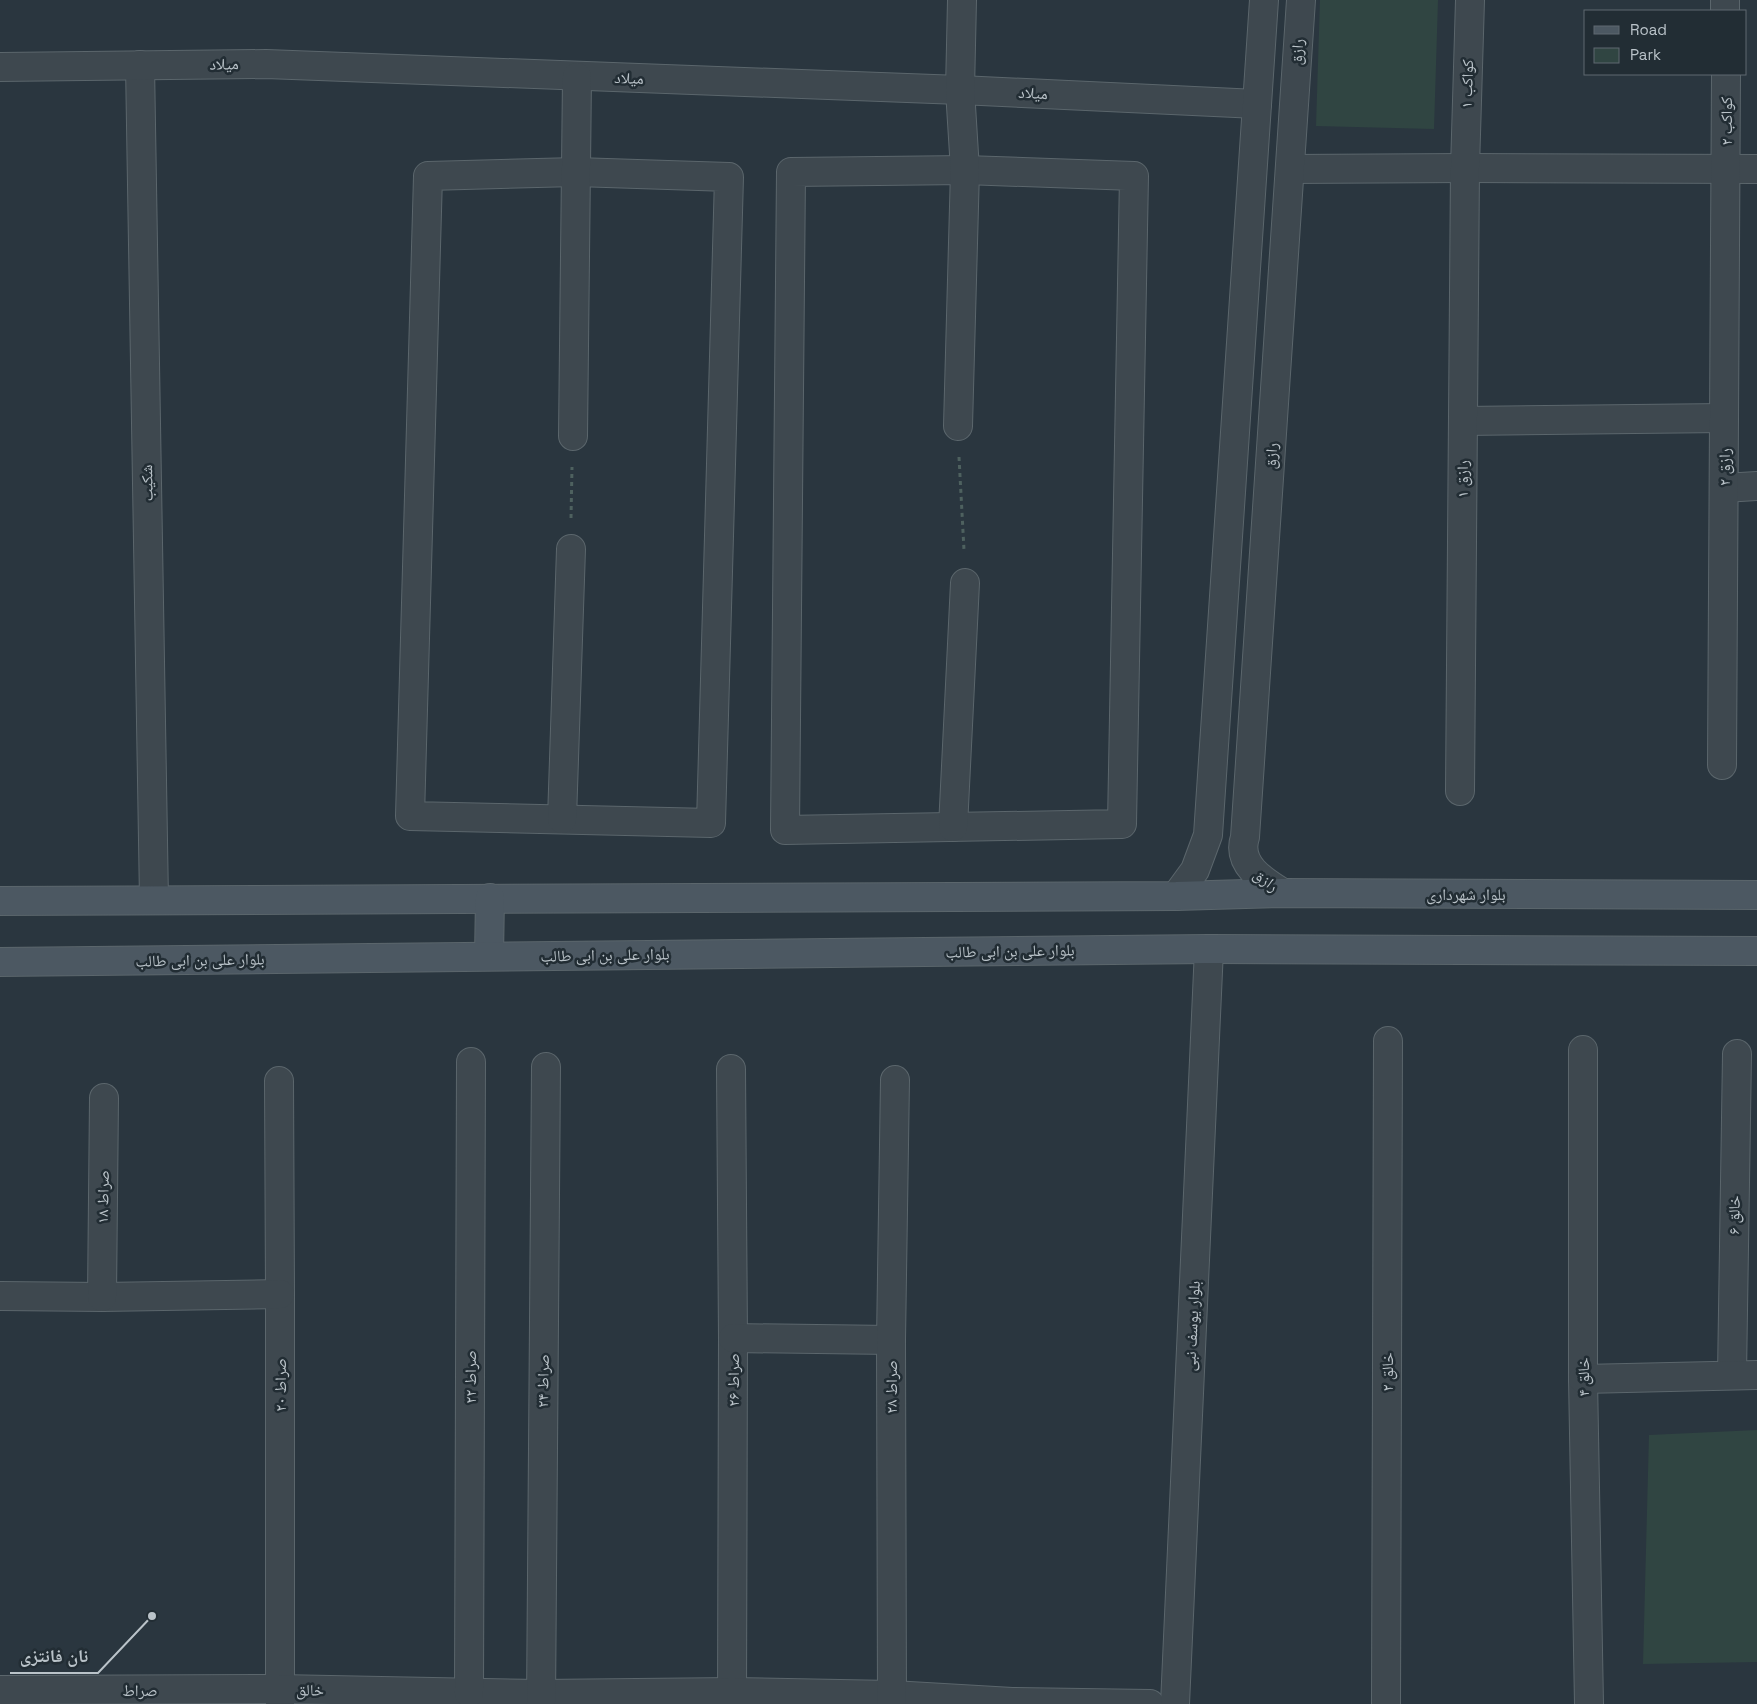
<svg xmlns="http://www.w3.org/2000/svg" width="1757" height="1704" font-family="'Space Grotesk','Noto Naskh Arabic',sans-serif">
<rect width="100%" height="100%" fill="#2a363f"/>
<g fill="#304542">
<path d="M1320,0H1438L1434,129L1316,126Z"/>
<path d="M1757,1430V1662L1643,1664L1649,1435Z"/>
</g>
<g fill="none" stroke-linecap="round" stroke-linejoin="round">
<defs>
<g id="minor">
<path d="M1725,0V11"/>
<path d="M140,65L154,900"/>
<path d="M0,67L266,64L960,90L1257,104"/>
<path d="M1290,169L1465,168L1757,169"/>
<path d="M965,170L1134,176L1122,824L785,830L791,172Z"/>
<path d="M576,172L729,177L711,823L410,816L428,176Z"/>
<path d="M1463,421L1724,418"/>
<path d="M958,426L965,170L960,90L962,0"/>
<path d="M573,436L577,77"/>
<path d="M1724,488L1757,486"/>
<path d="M1722,765L1726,74"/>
<path d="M1460,791L1465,168L1470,0"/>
<path d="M562,819L571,549"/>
<path d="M953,827L965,583"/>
<path d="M1283,893C1263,881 1236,864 1245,837L1301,0"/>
<path d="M1176,896L1195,870L1208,835L1264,0"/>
<path d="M1583,1050V1379L1589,1704"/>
<path d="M731,1069L733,1338L732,1704"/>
<path d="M279,1081L280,1294V1704"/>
<path d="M0,1296L102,1297L280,1294"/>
<path d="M102,1297L104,1098"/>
<path d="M733,1338L891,1340"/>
<path d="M1732,1375L1737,1054"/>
<path d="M1583,1379L1757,1375"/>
<path d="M0,1690L279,1689L540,1694L733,1692L892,1695L1012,1702L1150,1704"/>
<path d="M469,1693L471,1062"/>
<path d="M541,1704L546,1067"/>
<path d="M892,1704L891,1340L895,1080"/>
<path d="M1175,1704L1209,949"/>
<path d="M1386,1704L1388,1041"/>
</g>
<g id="secondary">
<path d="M0,901L1176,896L1283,893L1757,895"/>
<path d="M489,956L490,898"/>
<path d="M0,962L1209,949L1757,951"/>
</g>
</defs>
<use href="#minor" stroke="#5b666c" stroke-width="30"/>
<use href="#secondary" stroke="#5b666c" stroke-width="30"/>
<g stroke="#4e615f" stroke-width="3" stroke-dasharray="4 4" stroke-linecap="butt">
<path d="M959,457L964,550"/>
<path d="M571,518L572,467"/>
</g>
<use href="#minor" stroke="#3e484f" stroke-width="28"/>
<use href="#secondary" stroke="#4c5862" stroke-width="28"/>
</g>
<g text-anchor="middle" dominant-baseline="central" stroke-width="5" stroke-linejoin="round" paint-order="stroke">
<g font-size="16" fill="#bac3c9" stroke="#222d34">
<text transform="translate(1297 52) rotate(-86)">رازق</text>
<text transform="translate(224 64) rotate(-1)">میلاد</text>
<text transform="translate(629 78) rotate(2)">میلاد</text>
<text transform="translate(1467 84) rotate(-88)">کواکب ۱</text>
<text transform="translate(1033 93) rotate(3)">میلاد</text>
<text transform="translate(1726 121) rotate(-90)">کواکب ۲</text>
<text transform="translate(1271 456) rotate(-86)">رازق</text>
<text transform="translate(1724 467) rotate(-90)">رازق ۲</text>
<text transform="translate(1462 479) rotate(-90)">رازق ۱</text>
<text transform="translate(147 483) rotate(-91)">شکیب</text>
<text transform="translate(1266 880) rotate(38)">رازق</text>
<text x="1466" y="894">بلوار شهرداری</text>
<text transform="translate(1010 951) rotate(-1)">بلوار علی بن ابی طالب</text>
<text transform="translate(605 955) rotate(-1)">بلوار علی بن ابی طالب</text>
<text transform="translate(200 960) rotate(-1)">بلوار علی بن ابی طالب</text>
<text transform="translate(103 1197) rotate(-89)">صراط ۱۸</text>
<text transform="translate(1734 1215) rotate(-89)">خالق ۶</text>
<text transform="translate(1192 1326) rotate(-87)">بلوار یوسف نبی</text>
<text transform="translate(1387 1372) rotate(-90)">خالق ۲</text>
<text transform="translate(470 1377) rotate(-90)">صراط ۲۲</text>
<text transform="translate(1583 1377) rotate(-90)">خالق ۴</text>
<text transform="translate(733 1380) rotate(-90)">صراط ۲۶</text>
<text transform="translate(543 1381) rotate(-89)">صراط ۲۴</text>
<text transform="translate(280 1385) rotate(-90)">صراط ۲۰</text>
<text transform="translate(891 1387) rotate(-90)">صراط ۲۸</text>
<text x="140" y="1690">صراط</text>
<text transform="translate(310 1690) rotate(1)">خالق</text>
</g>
</g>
<path fill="none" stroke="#bac3c9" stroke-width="2" d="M152 1616L98 1673H10"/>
<circle fill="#bac3c9" stroke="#222d34" stroke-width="2" cx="152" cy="1616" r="5"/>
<g font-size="18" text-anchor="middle" font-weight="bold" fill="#bac3c9" stroke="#222d34" stroke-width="5" stroke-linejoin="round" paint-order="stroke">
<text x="54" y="1662">نان فانتزی</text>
</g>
<rect x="1584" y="10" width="162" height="65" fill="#222d34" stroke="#5f6970"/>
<rect x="1594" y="26" width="25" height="8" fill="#4c5862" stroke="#5f6970"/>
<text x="1630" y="35" font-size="15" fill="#bac3c9">Road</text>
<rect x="1594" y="48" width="25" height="15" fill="#304542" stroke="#5f6970"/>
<text x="1630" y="60" font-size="15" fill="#bac3c9">Park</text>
</svg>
